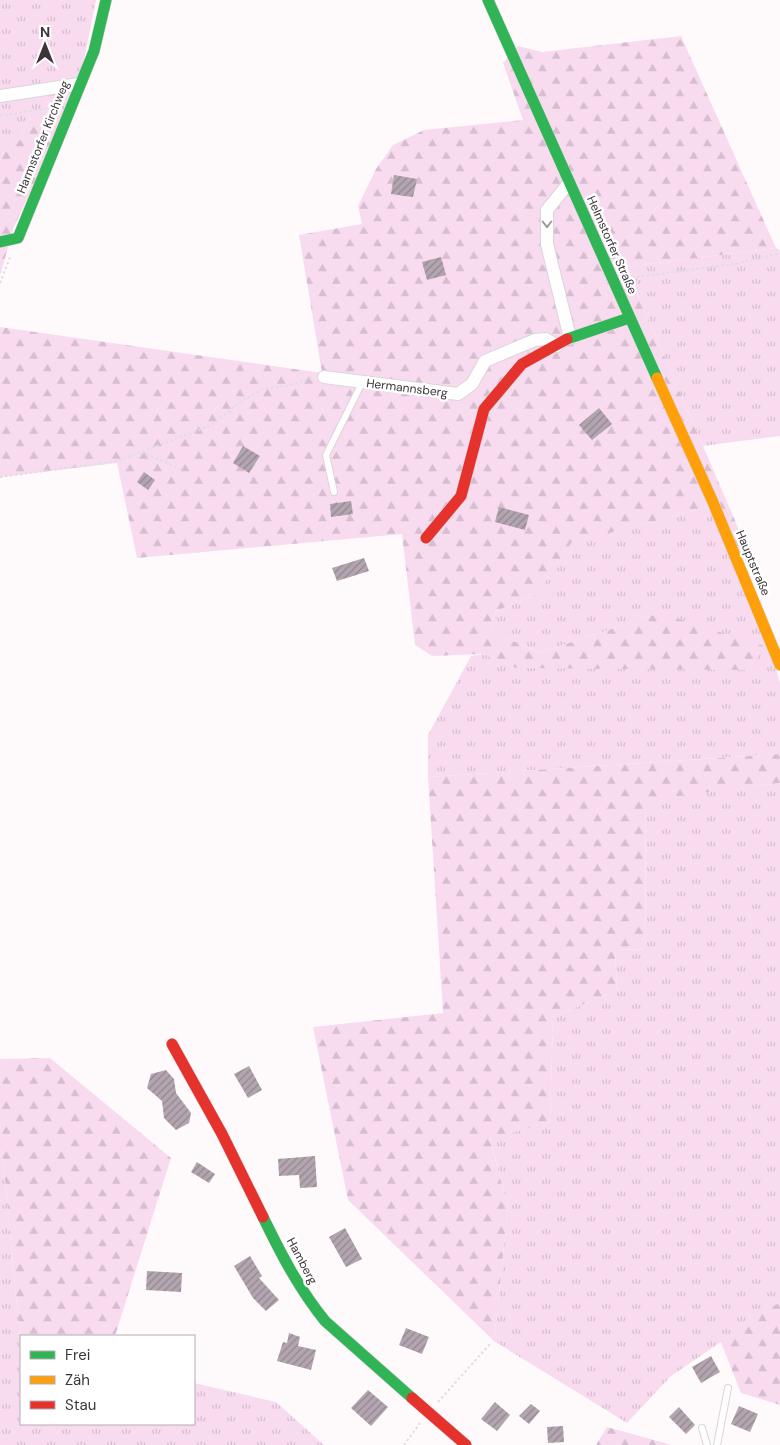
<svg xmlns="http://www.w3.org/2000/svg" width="780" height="1445" font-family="'DM Sans',sans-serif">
<defs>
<pattern id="grass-tufts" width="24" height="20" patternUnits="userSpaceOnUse" patternTransform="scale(1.25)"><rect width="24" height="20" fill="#f9dbf0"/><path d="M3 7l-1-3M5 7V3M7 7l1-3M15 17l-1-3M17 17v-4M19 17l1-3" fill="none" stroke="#d6bdcf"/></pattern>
<pattern id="forest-firs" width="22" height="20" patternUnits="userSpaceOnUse" patternTransform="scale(1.25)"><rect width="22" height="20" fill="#f9dbf0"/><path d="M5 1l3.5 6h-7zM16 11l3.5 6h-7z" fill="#d6bdcf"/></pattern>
<pattern id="building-hatch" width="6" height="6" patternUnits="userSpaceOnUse" patternTransform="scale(1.25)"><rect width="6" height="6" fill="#b3a5af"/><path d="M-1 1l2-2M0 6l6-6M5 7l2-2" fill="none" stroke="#93878f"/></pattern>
</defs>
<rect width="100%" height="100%" fill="#fefafc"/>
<g fill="url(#grass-tufts)">
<path d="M0,0H96L80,80L64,120L30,116L21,139L0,155Z"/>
<path d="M776,248L780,250V436L703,446L626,267Z"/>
<path d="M708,507L772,654L780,683V754L428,777V735L471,656L484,654L517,668L660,613L539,653L490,630L496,611L537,594L570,543Z"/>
<path d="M780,783V1302L671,1376L627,1423L494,1341L508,1208L490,1138L550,1122L553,1017L617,990L615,950L646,949L645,799Z"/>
<path d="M0,1148H2L21,1347V1424H194V1383L276,1402L324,1445H0Z"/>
</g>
<g fill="url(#forest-firs)">
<path d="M681,36L776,248L626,267L749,553L731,562L708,507L571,543L537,594L496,611L490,630L539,653L660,613L764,646L749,670L516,668L484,654L432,656L415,645L402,534L137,558L117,463L0,477V327L322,373L299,235L362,224L358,206L376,169L393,145L424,130L523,120L503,63L518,46L542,52Z"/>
<path d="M49,113L64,120L13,229L0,276V155L21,139L30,116Z"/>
<path d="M780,754V783L645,800L646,949L615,950L617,990L553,1017L550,1122L490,1139L508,1208L494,1341L348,1200L313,1027L443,1013L428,777Z"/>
<path d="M50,1058L171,1158L115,1336H21V1347L2,1148H0V1059Z"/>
<path d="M780,1302V1405L741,1393L720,1340Z"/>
<path d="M607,1427L672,1445H596Z"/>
</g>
<g fill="url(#building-hatch)">
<path d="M394,175L417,179L413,197L391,194Z"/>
<path d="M441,257L446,275L427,280L422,262Z"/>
<path d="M599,408L612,424L592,440L579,425Z"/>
<path d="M243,446L260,456L249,473L233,463Z"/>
<path d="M144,472L155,480L148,490L137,482Z"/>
<path d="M351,501L353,514L331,517L330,504Z"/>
<path d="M499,507L529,515L525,530L495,522Z"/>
<path d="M364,558L369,571L337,581L332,568Z"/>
<path d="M249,1066L262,1090L248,1098L234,1074Z"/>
<path d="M166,1070L174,1079L176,1093L191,1113L189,1123L176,1130L164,1118L162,1101L147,1088L151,1074Z"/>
<path d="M315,1156L317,1187L300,1188L299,1175L279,1176L278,1159Z"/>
<path d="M197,1162L215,1174L209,1183L191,1172Z"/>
<path d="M345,1228L362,1259L346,1267L329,1237Z"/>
<path d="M250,1256L262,1276L259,1278L279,1300L266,1311L253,1298L234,1266Z"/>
<path d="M147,1271L182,1273L181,1292L146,1290Z"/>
<path d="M406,1328L429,1337L422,1354L399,1345Z"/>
<path d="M289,1333L300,1337L298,1346L316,1350L311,1370L277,1361L283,1342L287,1343Z"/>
<path d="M711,1356L720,1372L701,1383L692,1367Z"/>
<path d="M368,1390L388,1407L371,1426L351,1408Z"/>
<path d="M495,1402L510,1415L497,1431L481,1419Z"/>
<path d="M531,1404L540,1411L529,1424L519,1416Z"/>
<path d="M739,1406L758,1414L750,1432L731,1424Z"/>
<path d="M679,1407L695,1425L686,1434L669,1417Z"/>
<path d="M563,1426L564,1442L548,1443L547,1427Z"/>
</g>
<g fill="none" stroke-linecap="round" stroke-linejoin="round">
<defs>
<g id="lane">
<path d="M334,492L326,455L362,383"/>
<path d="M702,1428L707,1445"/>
<path d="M717,1445L728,1388"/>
</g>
<g id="street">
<path d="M0,96L79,84"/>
<path d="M569,183L547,210V244L570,338"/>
<path d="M324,377L458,394L472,384L485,361L535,340L546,339L557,346"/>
</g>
<g id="fast">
<path d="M488,0L657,378"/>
<path d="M0,242L18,238L94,51L106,0"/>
<path d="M567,339L629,318"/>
<path d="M263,1217C281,1254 299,1289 325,1321L412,1398"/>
</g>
<path id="slow" d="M657,378L712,500L780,665"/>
<g id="jam">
<path d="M426,538L461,496L484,409L522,364L567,339"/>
<path d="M172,1044L222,1134L263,1217"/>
<path d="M412,1398L466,1445"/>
</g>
</defs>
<use href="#lane" stroke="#dad5d8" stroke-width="8"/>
<use href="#street" stroke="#dad5d8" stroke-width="14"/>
<use href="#fast" stroke="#dad5d8" stroke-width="12"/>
<use href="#slow" stroke="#dad5d8" stroke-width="12"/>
<use href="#jam" stroke="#dad5d8" stroke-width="12"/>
<g stroke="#dfdede" stroke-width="2" stroke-dasharray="2.5 2.5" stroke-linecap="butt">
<path d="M0,116L48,108L56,104"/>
<path d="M627,278L735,264L780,253"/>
<path d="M0,283L11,255"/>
<path d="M142,452L183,470"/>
<path d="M0,477L117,461L212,425L240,402L263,389L287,386L312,378"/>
<path d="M438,1402L490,1344"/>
<path d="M404,1445L420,1423"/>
</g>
<use href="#lane" stroke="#fffeff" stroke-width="6"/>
<use href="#street" stroke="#fffeff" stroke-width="12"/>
<use href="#fast" stroke="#30b455" stroke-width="11"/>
<use href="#slow" stroke="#ff9f0a" stroke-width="11"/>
<use href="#jam" stroke="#e5322d" stroke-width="11"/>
</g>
<defs><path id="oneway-chevron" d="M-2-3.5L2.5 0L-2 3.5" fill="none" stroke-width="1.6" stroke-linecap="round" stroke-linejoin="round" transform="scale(1.25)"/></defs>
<use stroke="#9d9a9c" href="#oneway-chevron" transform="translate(547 224) rotate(90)"/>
<g text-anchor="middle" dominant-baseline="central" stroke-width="5" stroke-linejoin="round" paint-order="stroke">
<g font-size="12" fill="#3b3539" stroke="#fff">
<text transform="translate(43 137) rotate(-68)">Harmstorfer Kirchweg</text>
<text transform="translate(612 245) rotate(66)">Helmstorfer Straße</text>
<text transform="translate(407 388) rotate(7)">Hermannsberg</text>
<text transform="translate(753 563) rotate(67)">Hauptstraße</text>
<text transform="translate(302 1261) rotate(62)">Hamberg</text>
</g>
</g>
<rect x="20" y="1335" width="175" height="90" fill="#ffffff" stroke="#b1aeb0"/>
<rect x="30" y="1351" width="25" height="8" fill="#30b455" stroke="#b1aeb0"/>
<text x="65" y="1360" font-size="15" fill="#3b3539">Frei</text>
<rect x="30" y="1376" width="25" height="8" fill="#ff9f0a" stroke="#b1aeb0"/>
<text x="65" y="1385" font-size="15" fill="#3b3539">Zäh</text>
<rect x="30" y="1401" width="25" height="8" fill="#e5322d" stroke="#b1aeb0"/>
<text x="65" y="1410" font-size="15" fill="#3b3539">Stau</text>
<g transform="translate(45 45)" stroke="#ffffff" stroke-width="4" paint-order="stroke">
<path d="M0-4L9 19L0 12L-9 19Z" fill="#3b3539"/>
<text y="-8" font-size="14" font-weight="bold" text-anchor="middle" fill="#3b3539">N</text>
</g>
</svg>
